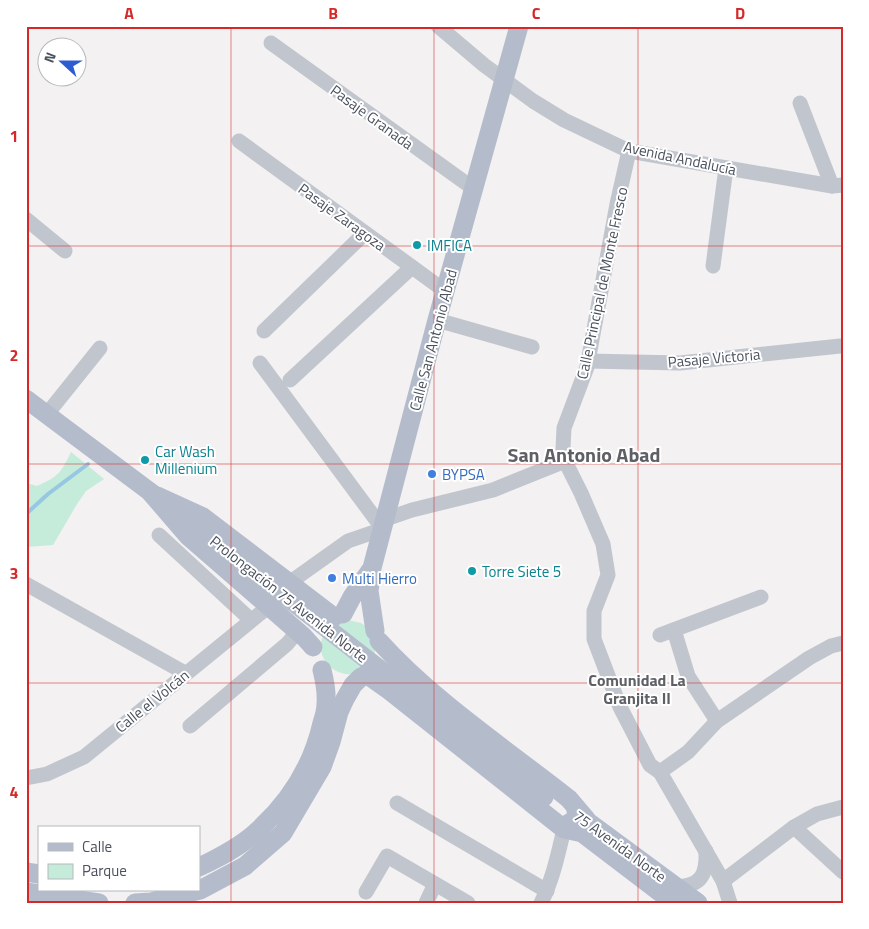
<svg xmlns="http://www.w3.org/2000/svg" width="869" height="929" font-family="'Titillium Web',sans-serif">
<rect width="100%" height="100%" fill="#f3f1f1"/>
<g fill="#c5ebda">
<path d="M71,452L104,479L86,491L77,504L53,545L26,547V483L37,486C59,476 61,473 71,452Z"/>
<path d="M348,620L361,623L367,627L376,647L374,655L353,674C330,677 310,650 327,630C332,625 342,622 348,620Z"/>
</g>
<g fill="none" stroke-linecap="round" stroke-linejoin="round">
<path stroke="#97c8e3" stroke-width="4" d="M26,514L48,494L88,464"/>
<g stroke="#c1c6ce" stroke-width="15">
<path d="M438,26L484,65L533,101L564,120L629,151L832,186L843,185"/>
<path d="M271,43L474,189"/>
<path d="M800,103L832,186"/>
<path d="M239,141L445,291"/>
<path d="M629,151L617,204L587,367L564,428L563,449L565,461L581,493L603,544L608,575L594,611V639L620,707L650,765L660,772L723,881L730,903"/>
<path d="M26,219L65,251"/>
<path d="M713,266L726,168"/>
<path d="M437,320L532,347"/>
<path d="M264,331L365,233"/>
<path d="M588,361L680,363L840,346"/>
<path d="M260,363L383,529L348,541L289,583"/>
<path d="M290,380L412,267"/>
<path d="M47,414L100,348"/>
<path d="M386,519L412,510L493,490L565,461"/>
<path d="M159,535L251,620"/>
<path d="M26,584L185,673"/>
<path d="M674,630L688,676L717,721"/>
<path d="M660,635L761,597"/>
<path d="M190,726L287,644L298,631"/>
<path d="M660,772L688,752L717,721L809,658L831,646L843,643"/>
<path d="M26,778L47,774L84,757L268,607"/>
<path d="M397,803L547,891"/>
<path d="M794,827L843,872"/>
<path d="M723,881L794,827L817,814L843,807"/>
<path d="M676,887C701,886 707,875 706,851"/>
<path d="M366,892L387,856L468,903"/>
<path d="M426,903L435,884"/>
<path d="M541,903C553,879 558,854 564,829"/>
</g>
<g stroke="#b4bccc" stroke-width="19">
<path d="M26,399L161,500"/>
<path d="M151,493L188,536L304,637L313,647"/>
<path d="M157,496L203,517L334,617"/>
<path d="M343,614L352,597L370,571"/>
<path d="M375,631L369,591L372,568L437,320L519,26"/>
<path d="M379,641C433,701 506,749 569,799L586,819"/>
<path d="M366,674L390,691L564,829L578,832"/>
<path d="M576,813L698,903"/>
<path d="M569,823L674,903"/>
<path d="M199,867C218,858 238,848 255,833C288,804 312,767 322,723C324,717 326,711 326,704C327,692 325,682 322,670"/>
<path d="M26,872L39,874"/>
<path d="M26,892L99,903"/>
<path d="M135,903L151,902L200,890L245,866L283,833L322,767L331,742L339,712L345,699L353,685L361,677"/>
</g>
<path stroke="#b4bccc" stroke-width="19" d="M194,525L544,797"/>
</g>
<path fill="none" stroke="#d62828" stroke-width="1" stroke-opacity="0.55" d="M231,26V903M434,26V903M638,26V903M26,246H843M26,464H843M26,683H843"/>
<g fill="#0f9aa8" stroke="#fff" stroke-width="2">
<circle cx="417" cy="245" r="5"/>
<circle cx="145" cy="460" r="5"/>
<circle cx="472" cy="571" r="5"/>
</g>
<g fill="#3f7fe0" stroke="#fff" stroke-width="2">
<circle cx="432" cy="474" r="5"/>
<circle cx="332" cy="578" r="5"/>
</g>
<g text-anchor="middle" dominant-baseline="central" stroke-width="4" stroke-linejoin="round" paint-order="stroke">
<g font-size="15" fill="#4b515d" stroke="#fff">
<text transform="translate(372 117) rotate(36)">Pasaje Granada</text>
<text transform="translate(680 158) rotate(12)">Avenida Andalucía</text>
<text transform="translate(342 217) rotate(36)">Pasaje Zaragoza</text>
<text transform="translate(602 283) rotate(-78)">Calle Principal de Monte Fresco</text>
<text transform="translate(433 340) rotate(-75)">Calle San Antonio Abad</text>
<text transform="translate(714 358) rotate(-5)">Pasaje Victoria</text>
<text transform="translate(289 599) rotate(38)">Prolongación 75 Avenida Norte</text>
<text transform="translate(152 701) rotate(-39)">Calle el Volcán</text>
<text transform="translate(620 846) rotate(36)">75 Avenida Norte</text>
</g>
<g font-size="15" fill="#0d838f" stroke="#fff" text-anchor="start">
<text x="427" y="245">IMFICA</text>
<text x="155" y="451">Car Wash<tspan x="155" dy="17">Millenium</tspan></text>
<text x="482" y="571">Torre Siete 5</text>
</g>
<g font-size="15" fill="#366cbe" stroke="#fff" text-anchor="start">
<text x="442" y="474">BYPSA</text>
<text x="342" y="578">Multi Hierro</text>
</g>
<g font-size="16" font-weight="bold" fill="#5e6065" stroke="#fff">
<text x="637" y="680">Comunidad La<tspan x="637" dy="18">Granjita II</tspan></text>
</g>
<g font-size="20" font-weight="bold" fill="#5e6065" stroke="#fff">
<text x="584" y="454">San Antonio Abad</text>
</g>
</g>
<rect width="869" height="929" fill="none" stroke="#ffffff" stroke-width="55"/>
<rect x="38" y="826" width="162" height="65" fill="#ffffff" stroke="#b7b9be"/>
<rect x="48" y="843" width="25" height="8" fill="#b4bccc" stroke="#b7b9be"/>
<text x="82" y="852" font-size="15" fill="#4b515d">Calle</text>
<rect x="48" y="864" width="25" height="15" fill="#c5ebda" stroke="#b7b9be"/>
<text x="82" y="876" font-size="15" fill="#4b515d">Parque</text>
<g transform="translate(62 62) rotate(291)"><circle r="24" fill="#ffffff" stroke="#b7b9be"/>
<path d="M0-4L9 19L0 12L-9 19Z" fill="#2d5bd1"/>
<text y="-8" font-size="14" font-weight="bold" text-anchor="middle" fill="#4b515d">N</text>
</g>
<rect x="28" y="28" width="814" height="874" fill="none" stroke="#d62828" stroke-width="2"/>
<g font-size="16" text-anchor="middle" font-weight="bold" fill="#d62828">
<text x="129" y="19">A</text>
<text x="333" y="19">B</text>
<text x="536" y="19">C</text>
<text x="740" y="19">D</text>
<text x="14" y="142">1</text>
<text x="14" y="361">2</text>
<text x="14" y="579">3</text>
<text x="14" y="798">4</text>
</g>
</svg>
